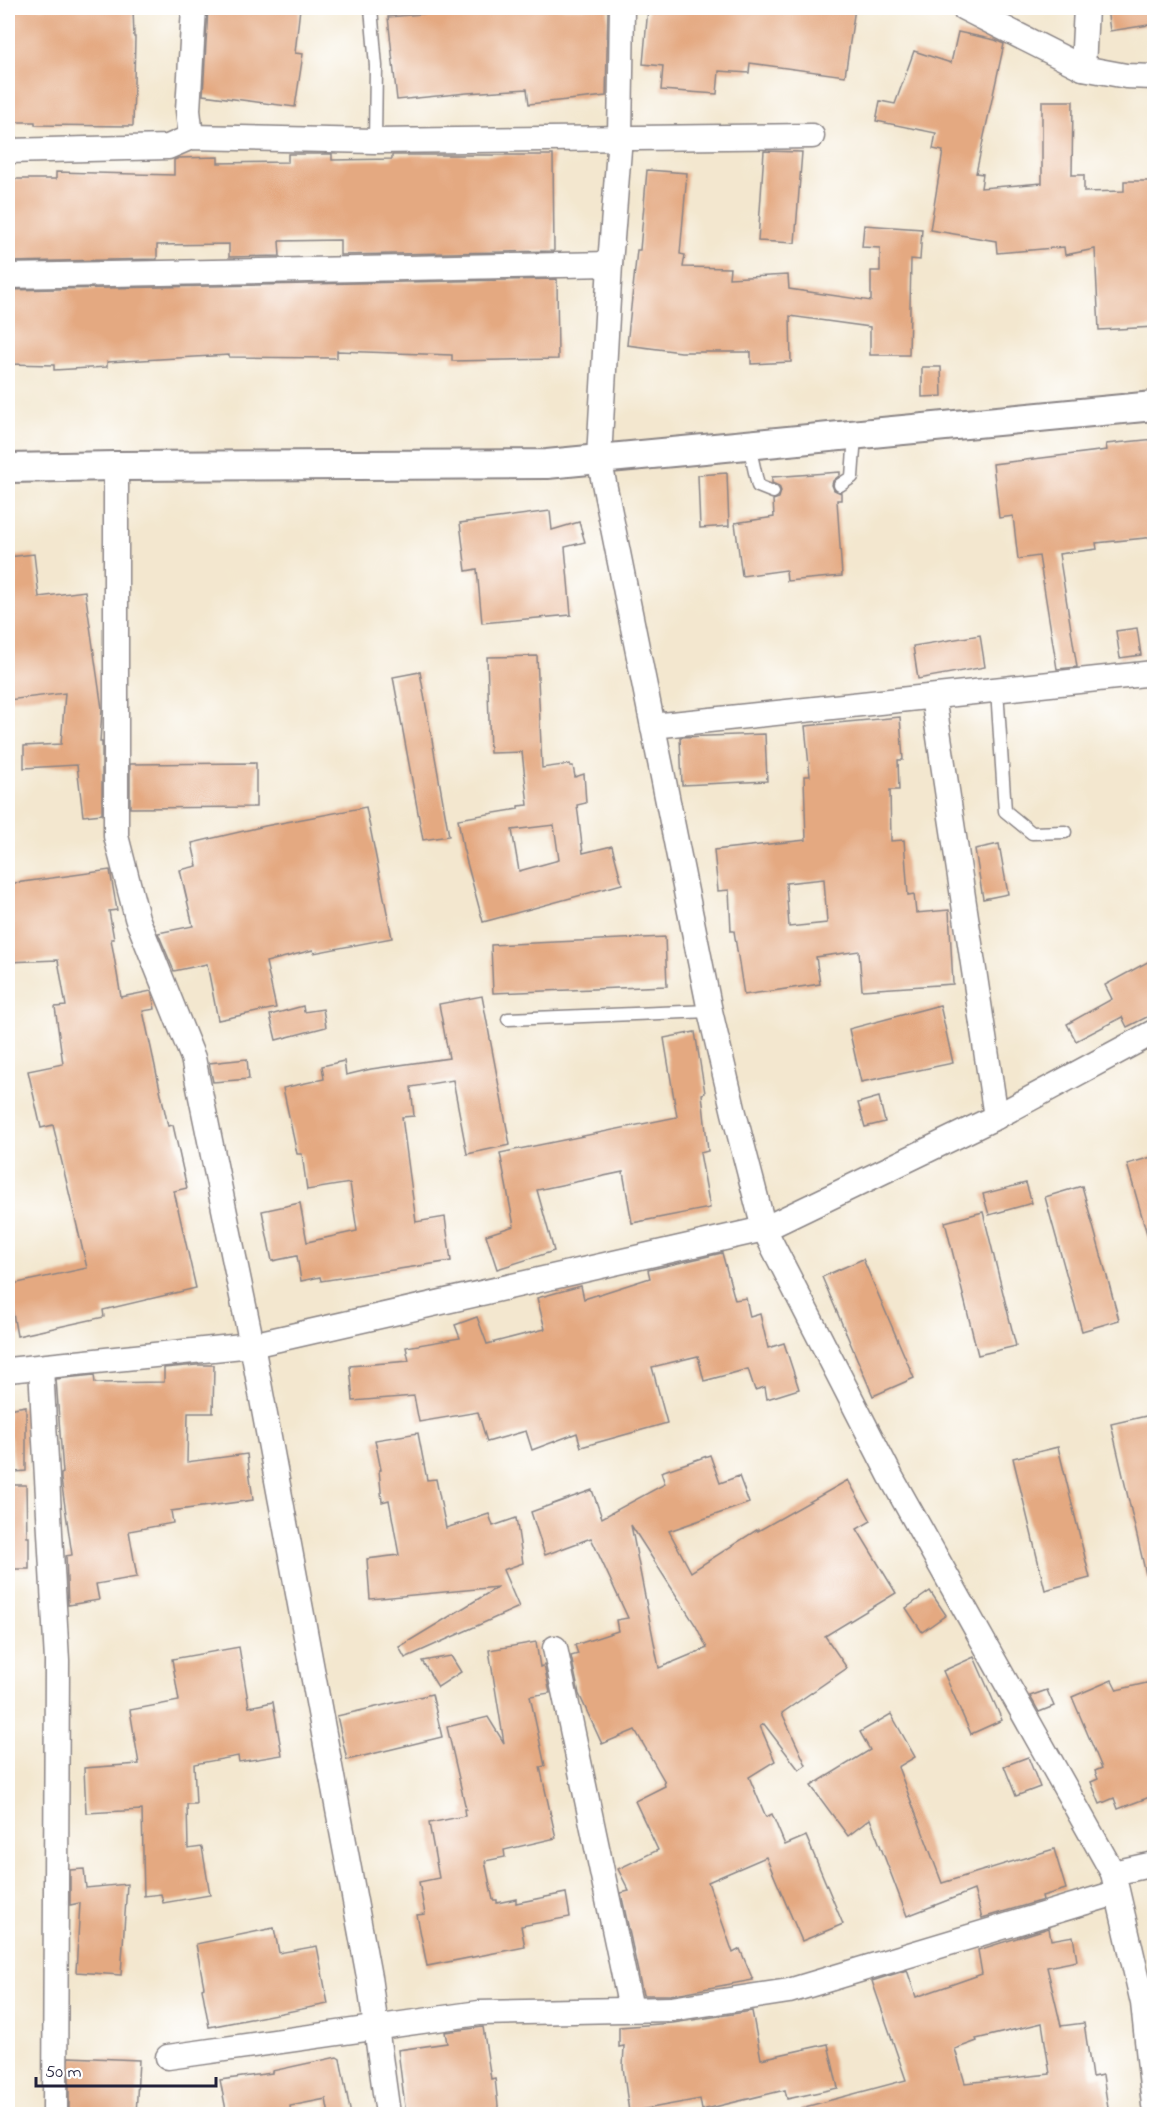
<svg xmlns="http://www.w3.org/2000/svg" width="1162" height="2122" font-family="'Indie Flower',sans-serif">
<rect width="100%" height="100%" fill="#fff"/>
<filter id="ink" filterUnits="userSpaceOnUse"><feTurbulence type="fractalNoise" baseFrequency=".0167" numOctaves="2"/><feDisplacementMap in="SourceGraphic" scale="12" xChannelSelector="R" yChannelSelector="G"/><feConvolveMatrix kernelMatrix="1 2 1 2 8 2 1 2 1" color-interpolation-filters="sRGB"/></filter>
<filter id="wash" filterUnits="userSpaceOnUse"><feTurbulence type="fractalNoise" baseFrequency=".008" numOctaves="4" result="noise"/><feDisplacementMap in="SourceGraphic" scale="24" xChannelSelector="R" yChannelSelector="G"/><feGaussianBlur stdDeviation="1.35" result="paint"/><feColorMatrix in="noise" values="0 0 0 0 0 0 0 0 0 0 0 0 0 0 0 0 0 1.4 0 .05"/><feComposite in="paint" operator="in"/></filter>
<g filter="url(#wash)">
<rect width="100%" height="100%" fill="#f3e7cf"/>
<g id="blocks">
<g fill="#e4a981" fill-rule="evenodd">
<path d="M8,8H133L134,37H135L133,126L35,125V122H8Z"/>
<path d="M208,8H300L295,53L303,54L295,107L203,95Z"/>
<path d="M489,8H608L606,96L529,104L527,89L467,93L397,100L388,17Z"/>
<path d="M648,8H855L845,76L750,63L749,73L719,71L717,94L661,90L663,66L643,64Z"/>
<path d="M1107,8H1155V24L1110,31Z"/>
<path d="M958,32L995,40L1004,44L976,173L983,174L981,188L1042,183V101H1073L1072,175H1084V192L1124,191V181H1155V327L1099,330L1095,249L1065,255L1064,247L997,253L996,241L930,230L943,151L933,149L936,133L876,121L880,101L895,104L914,51L951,63Z"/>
<path d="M764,151L802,152L795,243L758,241Z"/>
<path d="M288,154H332V160L392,159V155H553L554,251L340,255V240L279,241L280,256L229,257V244L157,245V259L8,262V179H56V172L174,175V160L179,158L218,157V163L288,162Z"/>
<path d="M647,170L687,173L680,254L685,255L683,267L730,268L729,278L788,275L789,289L871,301V271H880V248L862,247L864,225L922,229L920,260L911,259L909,355H870V327L790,316L791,362L751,364V352H681L627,345L637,250H640Z"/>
<path d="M557,279L558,359L452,361V355L337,351V358L229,357V355L107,362V367L54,370V365L8,364V290Z"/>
<path d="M922,367H941L942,396L922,397Z"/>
<path d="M1155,439V537L1096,543L1097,549L1059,554L1077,667L1057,669L1039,556L1018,559L1013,516L999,518L993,464L1107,450L1106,444Z"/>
<path d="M840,472V475L833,481L832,485L834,490L841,493V500H837L842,576L787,581L786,570L742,576L735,523L774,517L773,500L779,498L781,491L779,486L772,483V477Z"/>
<path d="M727,473L729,526L700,528L698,475Z"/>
<path d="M550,511L552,530L579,522L585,542L565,547L571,615L482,623L477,569L466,571L460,523Z"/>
<path d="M34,554L39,597L85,591L102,709L100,742H102V814L83,816L77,765L24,768V746L61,744L65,693L8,700V557Z"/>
<path d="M1137,628L1141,655L1120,658L1116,631Z"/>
<path d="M980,635L985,667L918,679L913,646Z"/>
<path d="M537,656L542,768L570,764V766H573L575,777L584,774L586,803L577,805L583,853L612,846L622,884L483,922L463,848L458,819L518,809V806L528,805L522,752L490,753L487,657ZM554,825L559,860L519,871L512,830Z"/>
<path d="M420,672L449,836L423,840L393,677Z"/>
<path d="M900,717L903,760H898L899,790H890L891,841L904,840L908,895L914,894L916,913L949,910L953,984L862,990L859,951L816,957L820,984L744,995L734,931H731L729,890L718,891L714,850L806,840L804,776H810L805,726ZM824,879L827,923L789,927L786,883Z"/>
<path d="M765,734L767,781L682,785L680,737Z"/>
<path d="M256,763V807L130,808V764Z"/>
<path d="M366,807L392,938L314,953L313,950L266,962L276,1008L218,1020L207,964L174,971L158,933L193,926L180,870L197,866L192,843L265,826Z"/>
<path d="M999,844L1008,894L983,899L975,849Z"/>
<path d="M110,870L117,910L109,911L114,939H111L121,997L151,991L152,994L155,1009L143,1011L168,1126L173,1125L187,1188L174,1191L196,1288L103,1310L104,1317L17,1336L8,1285L87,1268L53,1125L41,1128L28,1071L63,1064L55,1007L66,1006L58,960L8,962V884Z"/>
<path d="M665,937L667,986L493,993L491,945Z"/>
<path d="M1155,958V1013L1127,1027L1122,1017L1076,1041L1067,1024L1112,999L1105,985Z"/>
<path d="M482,996L510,1145L467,1154L453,1080L411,1087L414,1116L402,1117L416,1222L445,1217L451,1261L321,1281L320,1277L301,1281L297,1256L272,1261L262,1211L300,1203L307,1242L357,1231L350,1183L307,1190L302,1154H297L283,1088L324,1079L322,1066L344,1061L346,1075L371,1069L449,1058L439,1004Z"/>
<path d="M940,1005L953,1063L861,1082L849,1029Z"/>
<path d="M303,1006L304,1012L323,1009L326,1027L276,1040L270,1015Z"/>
<path d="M695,1032L705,1093L702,1094L708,1151L700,1153L710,1208L632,1223L623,1172L537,1190L554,1251L497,1269L486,1235L514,1226L500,1153L677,1117L664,1038Z"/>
<path d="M247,1059L249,1079L213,1082L209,1063Z"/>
<path d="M879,1097L885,1122L865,1127L858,1103Z"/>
<path d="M1155,1156V1241H1149L1127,1164Z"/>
<path d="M1026,1183L1032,1203L989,1215L983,1194Z"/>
<path d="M1082,1186L1119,1320L1082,1331L1045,1197Z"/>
<path d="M983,1212L1016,1346L978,1355L945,1222Z"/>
<path d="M722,1253L735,1300L746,1298L750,1317L760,1314L768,1348L784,1343L799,1389L767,1399L765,1387L755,1390L748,1369L704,1381L698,1356L652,1367L667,1423L581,1447L577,1433L532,1450L526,1431L487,1442L478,1412L419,1422L414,1396L353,1401L350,1366L409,1361L406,1347L460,1338L455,1325L477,1317L487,1344L545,1329L537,1298L581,1286L584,1299L650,1278L648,1270Z"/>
<path d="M863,1259L914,1378L873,1396L822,1277Z"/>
<path d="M197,1365H214L213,1413H188L187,1462L247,1454L253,1500L171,1511L173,1523L129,1531L137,1577L96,1584L99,1600L68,1605L66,1556L72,1555L61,1479V1474L63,1473L56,1379L94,1375L95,1383L164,1382V1368Z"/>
<path d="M26,1406V1471L15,1472L8,1423V1409Z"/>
<path d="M1155,1414V1578L1147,1579L1111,1424Z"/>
<path d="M418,1433L427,1480L436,1479L446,1528L489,1514L493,1526L516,1518L523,1563L503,1570L519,1607L405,1658L399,1647L498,1587L370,1599L367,1559L399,1555L389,1500L382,1502L379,1470H381L375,1440Z"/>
<path d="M1058,1447L1090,1578L1045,1590L1013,1458Z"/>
<path d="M710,1455L720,1483L739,1476L749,1503L669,1531L691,1572L758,1529V1531L848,1480L871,1521L857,1529L896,1593L825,1636L847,1668L782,1713L806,1765L799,1770L764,1724L760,1726L775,1761L749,1777L766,1817L772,1814L785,1845L806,1836L843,1924L802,1941L766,1857L708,1882L733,1953L740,1949L753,1980L670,1995H643L621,1893L629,1891L618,1869L658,1850L635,1801L665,1786L664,1782H665L635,1730L602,1744L579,1694L571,1656L578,1654L575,1645L618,1631L616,1620L628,1618L591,1538L545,1555L531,1512L592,1490L602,1518L665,1484L661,1472ZM631,1525L696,1626L707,1648L659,1668Z"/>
<path d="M8,1485H26L27,1537H29V1569H8Z"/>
<path d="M930,1591L946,1615L922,1632L906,1608Z"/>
<path d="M536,1642L540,1667L544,1665L550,1693L530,1696L545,1766L540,1767L556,1838L504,1850L505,1857L485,1861L493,1900H497V1903L516,1899V1903L566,1893L570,1917L521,1926L525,1947L427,1966L417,1915L425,1914L419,1882L439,1878L429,1823L465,1816L464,1809H466L447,1727L488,1717L504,1743L489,1650Z"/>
<path d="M239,1647L249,1707L273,1702L282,1755L239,1762L238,1756L194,1764L196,1804H187L188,1849L202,1847L210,1895L163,1903L161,1894L144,1896L142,1810L86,1813L84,1768L139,1764L130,1710L179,1701L172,1659Z"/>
<path d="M451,1656L461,1672L438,1687L422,1661Z"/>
<path d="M974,1657L1002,1720L971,1734L943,1671Z"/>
<path d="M1112,1680L1117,1690L1155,1681V1795L1118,1809L1114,1798L1100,1804L1091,1782L1098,1779L1095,1771L1102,1768L1072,1697Z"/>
<path d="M1047,1690L1054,1706L1039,1712L1030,1696Z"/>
<path d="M432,1694L442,1737L347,1760L337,1716Z"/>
<path d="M891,1714L915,1757L898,1767L942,1883L1054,1849L1066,1889L1042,1896L1043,1900L982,1918L974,1890L907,1916L870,1819L848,1836L811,1786L870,1750L860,1732Z"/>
<path d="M1028,1757L1040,1787L1016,1796L1004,1766Z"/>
<path d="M84,1869L86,1888L127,1884L121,1975L76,1972L80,1903L70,1905V1870Z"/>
<path d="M274,1928L279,1953L317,1946L328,2004L209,2027L202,1988L204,1987L196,1944Z"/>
<path d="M1049,1928L1051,1940L1073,1936L1077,1961L1047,1967L1061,2026L1084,2023L1092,2077L1103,2075L1109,2115H802L801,2108L906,2080L872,1981L907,1970L916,1997L982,1974L978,1950ZM1042,2023L1050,2074L965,2083L955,2049L977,2041L976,2039Z"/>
<path d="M752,2011L761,2059L828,2044L838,2088L787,2099L785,2090L702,2110L700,2099L629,2112L623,2067L624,2046L619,2047V2027L673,2023Z"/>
<path d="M483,2027L491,2079L495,2078L499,2115H406L398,2050L447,2043L445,2032Z"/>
<path d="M69,2057L139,2060L136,2115H69Z"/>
<path d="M337,2057L340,2059L351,2115H329L326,2099L290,2106L291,2115H227L220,2080L272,2073V2071Z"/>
</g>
</g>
</g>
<g filter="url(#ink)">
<use href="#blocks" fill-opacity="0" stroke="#8a8485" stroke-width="1.5"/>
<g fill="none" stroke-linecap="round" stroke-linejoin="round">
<defs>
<g id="service">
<path d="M371,8L376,66L375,141"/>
<path d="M749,445L758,486L773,492"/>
<path d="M840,485L852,477L855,435"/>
<path d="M997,690L1005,811L1032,833L1065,832"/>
<path d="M508,1019L710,1011"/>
</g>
<g id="minor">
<path d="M622,8L620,137L610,264L599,458L710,1011L734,1113L764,1229L891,1477L1113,1873L1143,2003L1154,2105"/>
<path d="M964,8L1083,68L1126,76L1154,77"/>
<path d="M1083,68L1086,8"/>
<path d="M191,137L188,110L194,8"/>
<path d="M8,151L168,147L191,137L375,141L812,136"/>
<path d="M8,276L610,264"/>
<path d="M116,466V836L137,918L193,1058L252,1345L369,1977L388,2114"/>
<path d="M933,697L996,1117"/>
<path d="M653,726L1154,673"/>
<path d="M41,1368L57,1661L55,2114"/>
<path d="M8,1370L252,1345L764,1229L996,1117L1154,1032"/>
<path d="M555,1648L631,2009"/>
<path d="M1113,1873L1154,1864"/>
<path d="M168,2057L479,2013L671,2009L789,1991L1116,1893"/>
</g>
<path id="tertiary" d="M8,468L116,466L547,464L1154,406"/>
</defs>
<use href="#service" stroke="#8a8485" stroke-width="15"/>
<use href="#minor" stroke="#8a8485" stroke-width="27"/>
<use href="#tertiary" stroke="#8a8485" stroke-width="32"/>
<use href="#service" stroke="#fff" stroke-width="12"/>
<use href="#minor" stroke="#fff" stroke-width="24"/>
<use href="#tertiary" stroke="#fff" stroke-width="28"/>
</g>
</g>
<rect width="1162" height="2122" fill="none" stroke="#fff" stroke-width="30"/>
<path d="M36 2077v9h180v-9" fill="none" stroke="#22223b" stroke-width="3"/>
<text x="45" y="2077" font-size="18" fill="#22223b" stroke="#ffffff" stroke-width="4.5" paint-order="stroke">50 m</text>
</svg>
